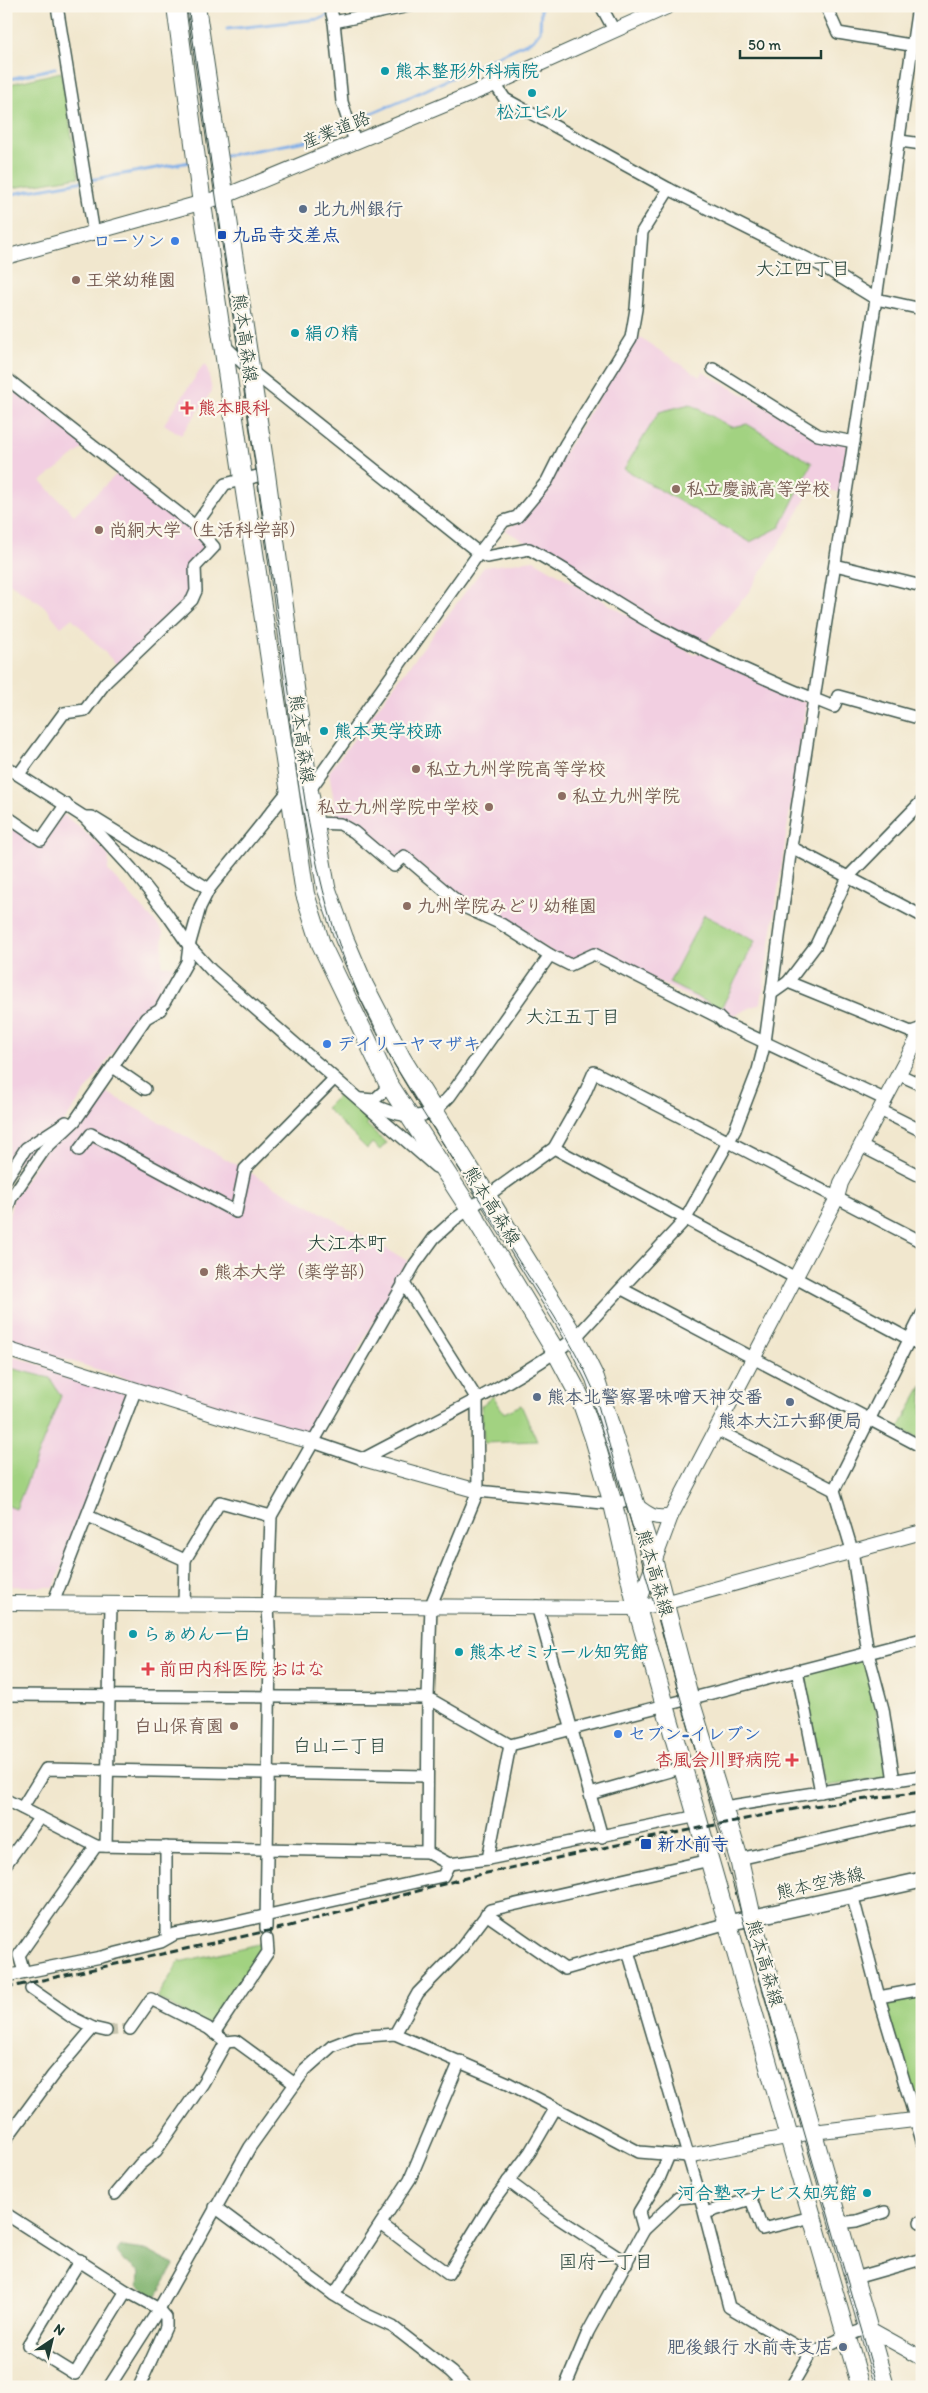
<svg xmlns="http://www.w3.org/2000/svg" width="928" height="2393" font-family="Itim,'Klee One',sans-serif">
<rect width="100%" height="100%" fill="#fbf7ec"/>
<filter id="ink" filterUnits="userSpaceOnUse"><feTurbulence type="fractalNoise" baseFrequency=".02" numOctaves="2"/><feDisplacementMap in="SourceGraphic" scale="10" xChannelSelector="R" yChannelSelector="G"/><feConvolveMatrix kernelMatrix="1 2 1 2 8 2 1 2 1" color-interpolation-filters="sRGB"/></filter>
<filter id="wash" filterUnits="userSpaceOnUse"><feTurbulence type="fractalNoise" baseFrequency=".0096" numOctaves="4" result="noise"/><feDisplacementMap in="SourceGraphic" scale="20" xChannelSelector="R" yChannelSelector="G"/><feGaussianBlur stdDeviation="1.12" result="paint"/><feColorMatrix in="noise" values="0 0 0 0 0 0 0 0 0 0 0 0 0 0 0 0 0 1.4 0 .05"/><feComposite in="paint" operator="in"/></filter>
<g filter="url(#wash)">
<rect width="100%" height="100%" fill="#f1e7ce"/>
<g fill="#f2cfe1">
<path d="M636,335L700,377L703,372L814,434L848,443L841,493L813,485L791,525L748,593L705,644L693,642L505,530L516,523L570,444Z"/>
<path d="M204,364L207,366L212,391L181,435L164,424Z"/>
<path d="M6,381L86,446L41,481L74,515L119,472L210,544L191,566V596L117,665L72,618L61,627L44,606L6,581Z"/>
<path d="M534,560L693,654L702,653L806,703L761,1003L730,1017L599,953L588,949L575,959L567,960L471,907L404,853L395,862L337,819L329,772L484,567Z"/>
<path d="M63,814L92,838L109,856L108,870L163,931L162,966L174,965L155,1002L144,1008L64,1122L6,1173V819L43,844Z"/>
<path d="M101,1089L408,1261L311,1433L305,1434L6,1341V1228L13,1199L44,1152Z"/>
<path d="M6,1354L129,1394L54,1587L6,1586Z"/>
</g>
<g fill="#a2d281" stroke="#60885a">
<path d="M61,72L79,177L6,189V85Z"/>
<path d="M690,404L731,427L747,424L812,463L780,527L750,542L624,469L659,412Z"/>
<path d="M704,915L755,941L721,1009L669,983Z"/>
<path d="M342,1092L369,1120L366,1124L386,1143L380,1150L372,1143L367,1149L326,1108Z"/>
<path d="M6,1367L50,1378L61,1396L16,1509L6,1505Z"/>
<path d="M922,1386V1440L899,1428Z"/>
<path d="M493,1396L504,1413L521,1405L537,1441L484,1443L481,1406Z"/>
<path d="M865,1657L890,1777L825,1786L802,1672Z"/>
<path d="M264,1943L265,1952L214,2028L157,1998L179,1962Z"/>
<path d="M922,1997V2095L909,2097L881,2004Z"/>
</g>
<path fill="#81b46f" stroke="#507852" d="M121,2247L146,2250L174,2265L156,2297L139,2286L140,2272L125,2262L117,2252Z"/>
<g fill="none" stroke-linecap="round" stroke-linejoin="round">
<g stroke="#7dade8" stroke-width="3">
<path d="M227,29L320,19L349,6"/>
<path d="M6,80L55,68"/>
<path d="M223,156L306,141L410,97L533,40L540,31L541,6"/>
<path d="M6,195L190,162"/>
</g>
</g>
</g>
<g filter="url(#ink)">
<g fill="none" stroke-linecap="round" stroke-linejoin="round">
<path stroke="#c7c5af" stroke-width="11" stroke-dasharray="11 5.5" stroke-linecap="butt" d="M106,2031L130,2029"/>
<defs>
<g id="minor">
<path d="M57,6L94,234"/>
<path d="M330,6L334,22L342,102L355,142"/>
<path d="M601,6L614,30"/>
<path d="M826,6L838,33L922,47"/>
<path d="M334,22L409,6"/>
<path d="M495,84L505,99L669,189L822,266L876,299L922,309"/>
<path d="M900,141L922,144"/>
<path d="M224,345L250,370L479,553L487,557L529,549C571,572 611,600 653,624C711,655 772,683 834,707L838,696L922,719"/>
<path d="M713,369L818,435L854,442"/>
<path d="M6,378L195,526L214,547L195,567L196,591L192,600L106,682L85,710L64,713L19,774"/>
<path d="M195,526L225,484L266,474"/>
<path d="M835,565L922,586"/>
<path d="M6,767L84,817L131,868L167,914L189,946L211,970L436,1167"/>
<path d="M309,791L479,553L504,521L517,517L547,481L565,445L631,338L636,309L642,232L669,189"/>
<path d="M6,816L41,840L66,804"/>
<path d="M84,817H92L209,889"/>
<path d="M315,823L340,824L354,832L394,866L404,856L464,907L501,924L550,955"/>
<path d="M791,847L922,916"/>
<path d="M788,982L816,945L848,877L922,801"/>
<path d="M771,994L788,982L911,1032L922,1028"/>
<path d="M113,1067L145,1089"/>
<path d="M900,1075L922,1085"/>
<path d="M360,1099C382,1109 409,1123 432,1112C439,1108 445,1101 450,1096L550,955L570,965L594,954L718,1017L724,1023L886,1100"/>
<path d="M362,1099L374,1100L384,1091L388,1083"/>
<path d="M880,1110L922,1131"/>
<path d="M861,1146L922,1177"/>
<path d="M554,1148L922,1346"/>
<path d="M79,1150L91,1134L236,1212L245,1169L334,1079"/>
<path d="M6,1179L26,1148L66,1122"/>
<path d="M6,1213L11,1198L44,1150L75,1121L146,1018L160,1010L187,962L189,946L200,907L209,889L289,790"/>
<path d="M403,1282L477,1399L478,1491L431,1605L428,1698L427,1852"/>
<path d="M622,1289L922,1447"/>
<path d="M717,1430L834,1490"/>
<path d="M313,1442L363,1459C434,1421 510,1386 575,1338L685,1220L735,1130L758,1070L765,1042L791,847L876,299L918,6"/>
<path d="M478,1491L613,1504L634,1498"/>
<path d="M88,1516L185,1560L220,1502L271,1516"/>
<path d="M53,1603L136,1389"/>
<path d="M184,1604L185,1560"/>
<path d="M537,1606L602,1837"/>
<path d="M797,1670L821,1792"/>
<path d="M6,1695L428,1698L510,1745L922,1639"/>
<path d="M894,1781L883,1709L868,1653L852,1550L834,1490L922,1314"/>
<path d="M590,1794L684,1767"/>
<path d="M6,1800L96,1846L427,1852L449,1864L488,1859L698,1816"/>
<path d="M724,1807L922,1776"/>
<path d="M22,1808L46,1769L427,1776"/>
<path d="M106,1846L111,1604"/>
<path d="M166,1847V1931L169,1937"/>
<path d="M488,1859L510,1745"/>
<path d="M739,1859L922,1817"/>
<path d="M6,1864L40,1817"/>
<path d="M852,1894L879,1997"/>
<path d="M486,1914L565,1969L628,1951L700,2196L729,2307L810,2354"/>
<path d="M266,1928L270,1650L268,1605L271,1516L415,1264L434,1238L455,1219L554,1148L584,1095L594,1072L922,1242"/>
<path d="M628,1951L728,1923"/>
<path d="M24,1972L19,1955L96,1846"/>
<path d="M6,1976L101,1957L161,1942L175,1934L224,1925L443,1876L449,1864"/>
<path d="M922,1989L879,1997L922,2141"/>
<path d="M93,2028L106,2031"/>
<path d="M130,2029L151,1999L208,2028L226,2042L236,2041L295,2084"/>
<path d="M214,2033L268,1952L267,1939"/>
<path d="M395,2034L418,1993L459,1951L490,1910L710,1860"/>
<path d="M6,2139L53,2075L93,2028L73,2018L31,1989"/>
<path d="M508,2181L555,2216L627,2263"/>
<path d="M115,2194L140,2164L156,2151L203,2083L226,2042"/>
<path d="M215,2207L334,2295L365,2314L393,2327L451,2372L466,2387"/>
<path d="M705,2213L751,2199L762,2229L812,2217"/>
<path d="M6,2214L126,2291L159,2309L166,2317V2327L139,2387"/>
<path d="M920,2222L922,2221"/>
<path d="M839,2223L857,2221L885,2212"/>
<path d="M381,2224L448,2274L489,2207L530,2152L555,2109"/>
<path d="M644,2230L639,2212L659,2179L669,2155"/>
<path d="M80,2260L28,2345L75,2374L126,2291"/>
<path d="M855,2278L922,2259"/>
<path d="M334,2295L410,2179L460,2061"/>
<path d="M109,2387L159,2309L250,2147L305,2070L332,2046L355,2037L395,2034L508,2083L639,2152L688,2156"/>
<path d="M565,2387L588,2332L644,2230L678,2198L700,2196"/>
<path d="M791,2387L810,2354L846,2336L868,2328"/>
</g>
<g id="tertiary">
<path d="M6,257L225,196L495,84L669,6"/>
<path d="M6,1349L248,1425L313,1442"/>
<path d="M363,1459L478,1491"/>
<path d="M636,1505C648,1515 656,1520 671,1516"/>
<path d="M6,1603L637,1608L664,1603L922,1532"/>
<path d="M637,1608L671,1516L837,1198L841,1183L922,1030"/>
<path d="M688,2156L813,2132L922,2119"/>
<path d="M868,2328L922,2358"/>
</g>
<path id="secondary" d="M728,1923L922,1880"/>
<g id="primary">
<path d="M176,6L202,204L305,894L321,944L388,1083L469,1208L556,1352L579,1395L594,1438L613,1504L637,1608L861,2387"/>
<path d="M196,6L266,474L309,791L326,887L344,938L364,985L402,1059L575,1338L595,1378L654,1563L690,1700L739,1859L752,1918L885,2387"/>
</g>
</defs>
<use href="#minor" stroke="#3e564b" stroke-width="14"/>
<use href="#tertiary" stroke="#3e564b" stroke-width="16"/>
<use href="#secondary" stroke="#3e564b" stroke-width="18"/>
<use href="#primary" stroke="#3e564b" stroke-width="20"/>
<use href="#minor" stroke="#fff" stroke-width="11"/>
<use href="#tertiary" stroke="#fff" stroke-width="14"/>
<use href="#secondary" stroke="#fff" stroke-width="15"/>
<use href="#primary" stroke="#fff" stroke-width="18"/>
<path stroke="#1f3d34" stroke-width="1" d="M188,6L305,801C315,862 328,919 351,977C388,1069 455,1159 508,1244C538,1292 572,1339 594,1391L748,1938L878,2387"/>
<path stroke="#1f3d34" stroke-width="3" stroke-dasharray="8 4" stroke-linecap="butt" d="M6,1988L286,1927L473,1876L645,1839L805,1807L922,1792"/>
</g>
</g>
<g fill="#0f9aa8" stroke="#fbf7ec" stroke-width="2">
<circle cx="385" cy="71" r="5"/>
<circle cx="532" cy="93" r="5"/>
<circle cx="295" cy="333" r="5"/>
<circle cx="324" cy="731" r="5"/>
<circle cx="133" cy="1634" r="5"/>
<circle cx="459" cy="1652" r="5"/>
<circle cx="867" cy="2193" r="5"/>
</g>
<g fill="#5c6f8a" stroke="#fbf7ec" stroke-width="2">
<circle cx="303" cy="209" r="5"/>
<circle cx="537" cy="1397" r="5"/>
<circle cx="790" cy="1402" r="5"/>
<circle cx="843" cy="2347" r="5"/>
</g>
<g fill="#1a4fb4" stroke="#fbf7ec" stroke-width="2">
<rect x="217" y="230" width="10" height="10" rx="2.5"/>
<rect x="640" y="1838" width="12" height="12" rx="2.5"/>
</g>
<g fill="#3f7fe0" stroke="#fbf7ec" stroke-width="2">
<circle cx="175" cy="241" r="5"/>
<circle cx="327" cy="1044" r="5"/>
<circle cx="618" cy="1734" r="5"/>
</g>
<g fill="#8d6e63" stroke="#fbf7ec" stroke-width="2">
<circle cx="76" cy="280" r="5"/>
<circle cx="676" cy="489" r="5"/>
<circle cx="99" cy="530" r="5"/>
<circle cx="416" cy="769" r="5"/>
<circle cx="562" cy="796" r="5"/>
<circle cx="489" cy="807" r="5"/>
<circle cx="407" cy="906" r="5"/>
<circle cx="204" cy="1272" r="5"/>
<circle cx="234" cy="1726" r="5"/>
</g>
<g fill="#e0444e" stroke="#fbf7ec" stroke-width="2">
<path d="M184.5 400.5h5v5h5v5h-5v5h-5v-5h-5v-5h5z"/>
<path d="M145.5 1661.5h5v5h5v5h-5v5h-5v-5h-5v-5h5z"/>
<path d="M789.5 1752.5h5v5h5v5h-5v5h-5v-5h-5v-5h5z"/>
</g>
<g text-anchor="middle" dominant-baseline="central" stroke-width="4.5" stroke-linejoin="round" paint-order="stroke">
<g font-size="18" font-weight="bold" fill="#0d838f" stroke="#fbf7ec" text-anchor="start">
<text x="395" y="71">熊本整形外科病院</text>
<text x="532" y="112" text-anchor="middle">松江ビル</text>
<text x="305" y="333">絹の精</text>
<text x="334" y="731">熊本英学校跡</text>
<text x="143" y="1634">らぁめん一白</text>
<text x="469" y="1652">熊本ゼミナール知究館</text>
<text x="857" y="2193" text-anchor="end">河合塾マナビス知究館</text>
</g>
<g font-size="18" fill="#1f3d34" stroke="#fbf7ec">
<text transform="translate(336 130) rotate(-22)">産業道路</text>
<text transform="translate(245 338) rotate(82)">熊本高森線</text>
<text transform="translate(302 739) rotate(82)">熊本高森線</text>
<text transform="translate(492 1206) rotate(58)">熊本高森線</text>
<text transform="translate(655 1573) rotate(74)">熊本高森線</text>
<text transform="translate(820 1883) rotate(-13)">熊本空港線</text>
<text transform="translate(765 1963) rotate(74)">熊本高森線</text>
</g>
<g font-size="18" font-weight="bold" fill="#4e5e75" stroke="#fbf7ec" text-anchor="start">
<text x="313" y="209">北九州銀行</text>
<text x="547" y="1397">熊本北警察署味噌天神交番</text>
<text x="790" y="1421" text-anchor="middle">熊本大江六郵便局</text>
<text x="833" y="2347" text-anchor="end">肥後銀行 水前寺支店</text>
</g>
<g font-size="18" font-weight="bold" fill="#164399" stroke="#fbf7ec" text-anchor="start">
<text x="232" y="235">九品寺交差点</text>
<text x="657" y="1844">新水前寺</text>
</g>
<g font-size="18" font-weight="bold" fill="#366cbe" stroke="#fbf7ec" text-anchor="start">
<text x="165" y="241" text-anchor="end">ローソン</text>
<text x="337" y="1044">デイリーヤマザキ</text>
<text x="628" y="1734">セブン-イレブン</text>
</g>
<g font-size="18" font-weight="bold" fill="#785e54" stroke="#fbf7ec" text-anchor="start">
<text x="86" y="280">王栄幼稚園</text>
<text x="686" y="489">私立慶誠高等学校</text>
<text x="109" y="530">尚絅大学（生活科学部）</text>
<text x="426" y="769">私立九州学院高等学校</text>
<text x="572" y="796">私立九州学院</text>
<text x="479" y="807" text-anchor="end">私立九州学院中学校</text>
<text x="417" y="906">九州学院みどり幼稚園</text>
<text x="214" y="1272">熊本大学（薬学部）</text>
<text x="224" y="1726" text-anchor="end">白山保育園</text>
</g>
<g font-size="18" font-weight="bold" fill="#be3a42" stroke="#fbf7ec" text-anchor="start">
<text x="198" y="408">熊本眼科</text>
<text x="159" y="1669">前田内科医院 おはな</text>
<text x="781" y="1760" text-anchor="end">杏風会川野病院</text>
</g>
<g font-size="19" fill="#1f3d34" stroke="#fbf7ec">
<text x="803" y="268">大江四丁目</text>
<text x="573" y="1016">大江五丁目</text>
<text x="340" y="1745">白山二丁目</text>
<text x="606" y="2261">国府一丁目</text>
</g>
<g font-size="20" fill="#1f3d34" stroke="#fbf7ec">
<text x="347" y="1243">大江本町</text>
</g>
</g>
<rect width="928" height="2393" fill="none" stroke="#fbf7ec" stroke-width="25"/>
<g transform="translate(52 2340) rotate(35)" stroke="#fbf7ec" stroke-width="4" paint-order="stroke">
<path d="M0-4L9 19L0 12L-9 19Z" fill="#1f3d34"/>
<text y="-8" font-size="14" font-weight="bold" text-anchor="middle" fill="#1f3d34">N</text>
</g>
<path d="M740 50v8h81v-8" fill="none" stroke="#1f3d34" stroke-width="2.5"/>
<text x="748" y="50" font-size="15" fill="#1f3d34" stroke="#fbf7ec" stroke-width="4" paint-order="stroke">50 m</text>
</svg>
